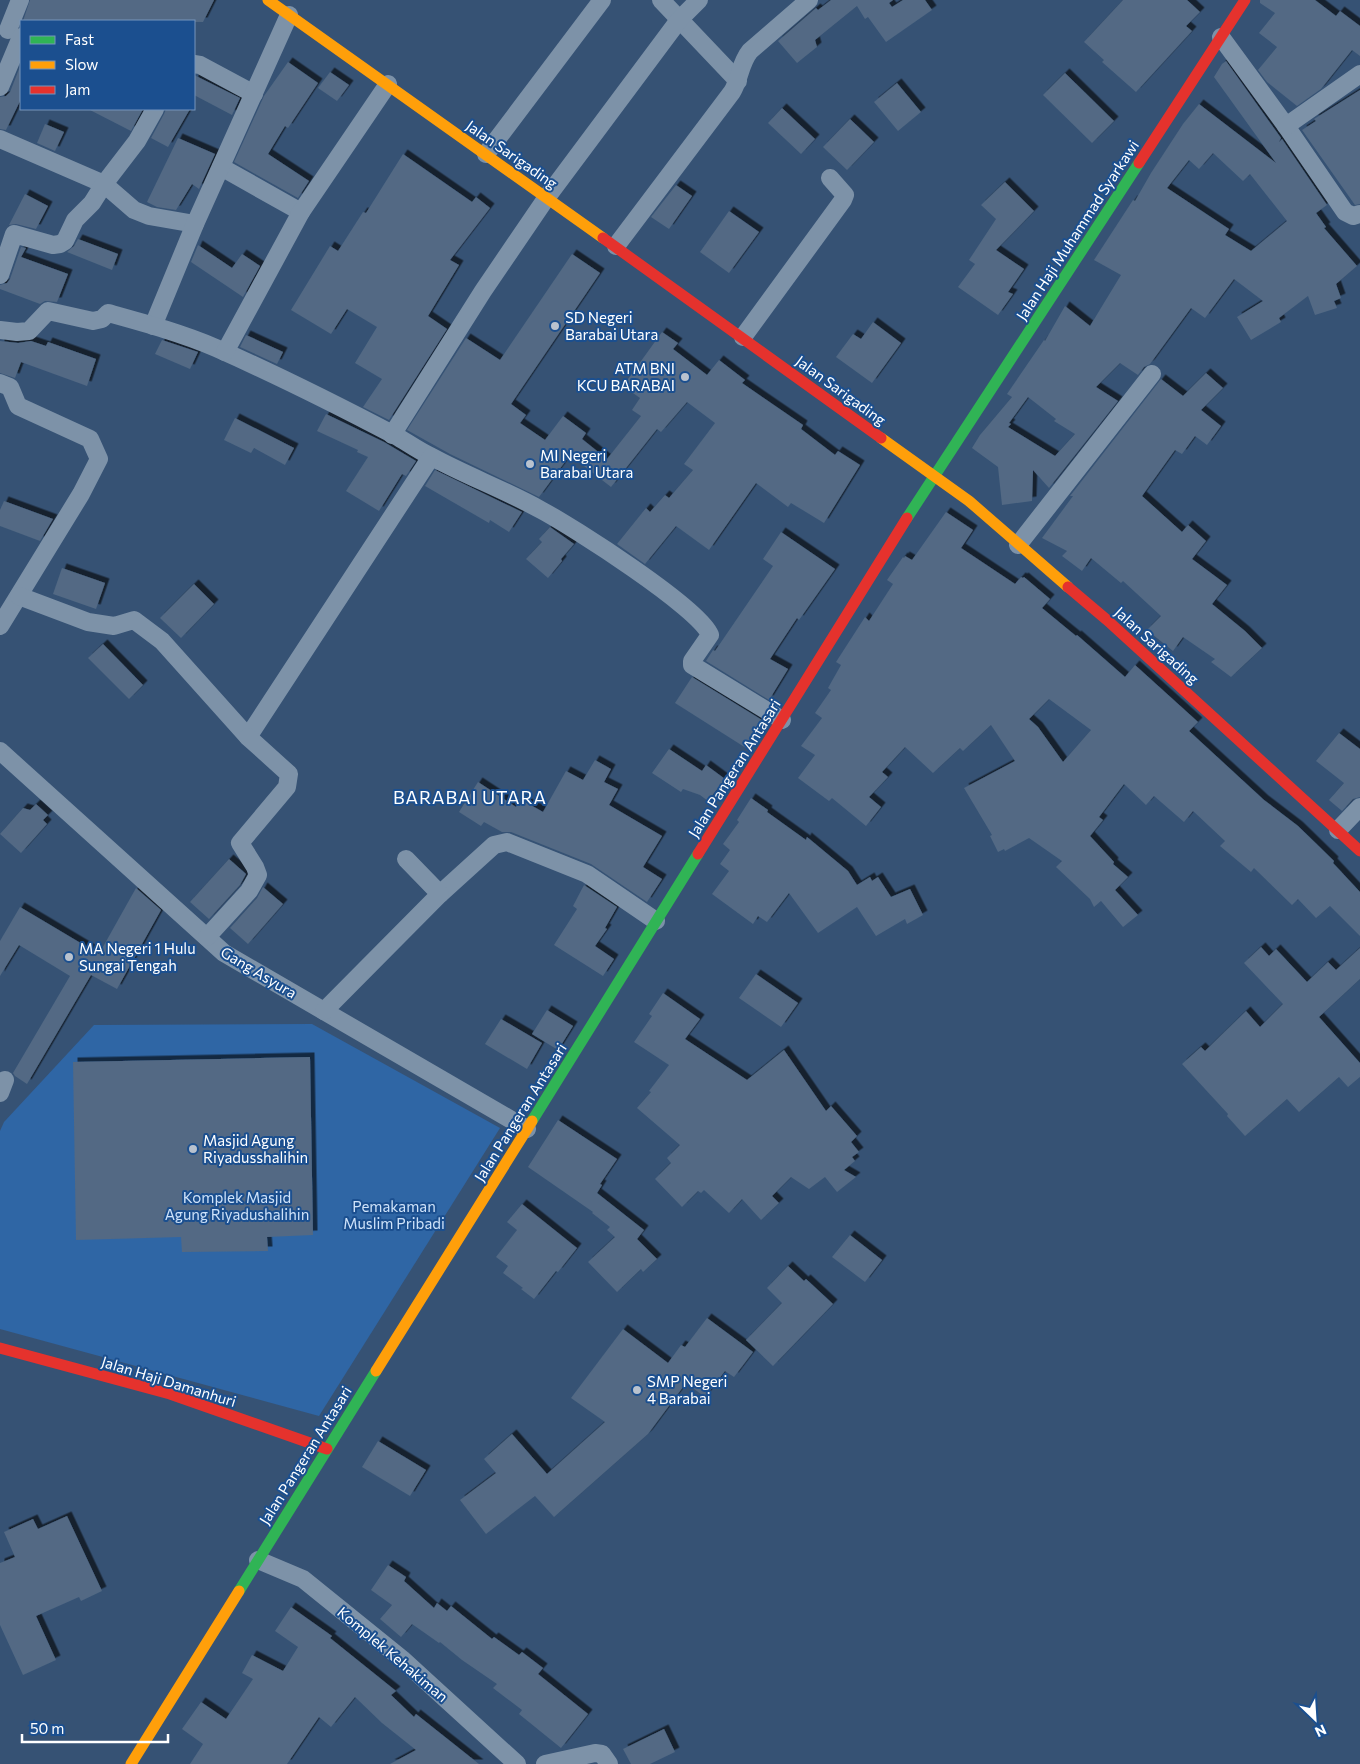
<svg xmlns="http://www.w3.org/2000/svg" width="1360" height="1764" font-family="Commissioner,sans-serif">
<defs>
<filter id="shadow"><feDropShadow dx="4.5" dy="-4.5" stdDeviation="0" flood-color="#0009"/></filter>
</defs>
<rect width="100%" height="100%" fill="#365274"/>
<path fill="#2f66a5" d="M312,1024L500,1128L319,1416L0,1329V1131L4,1122L94,1025Z"/>
<g fill="#526984" fill-rule="evenodd" filter="url(#shadow)">
<path d="M30,0H214L203,22L23,21Z"/>
<path d="M831,0H893L889,3L892,7L903,0H925L932,10L886,42L868,17L865,19L857,6L815,40L817,47L797,63L778,41L816,8L818,10Z"/>
<path d="M1123,0H1187L1200,12L1186,26L1192,31L1136,92L1102,62L1104,60L1084,42Z"/>
<path d="M1260,0H1315L1336,16L1340,11L1360,26V56L1352,50L1321,89L1297,106L1267,82L1258,70L1277,47L1259,33L1275,13L1260,3Z"/>
<path d="M1226,61L1281,138L1279,142L1282,139L1327,205L1316,213L1326,227L1324,228L1357,266L1336,284L1341,298L1334,301L1337,308L1315,315L1308,296L1279,318L1281,322L1251,340L1237,317L1263,301L1234,279L1205,318L1191,308L1150,364L1144,367L1138,375L1120,363L1096,387L1118,401L1049,488L1033,470L1032,501L1002,505L998,467L972,448L980,435L1012,397L1007,394L1044,340L1045,341L1065,306L1090,326L1121,275L1094,260L1133,200L1135,201L1151,173L1183,124L1199,104L1276,163L1214,77L1222,64ZM1213,153L1243,181L1250,174L1287,221L1251,251L1225,235L1229,229L1167,188L1189,160L1199,169ZM1028,397L1056,419L1054,421L1075,434L1055,456L1008,427L1011,424L1009,423Z"/>
<path d="M288,62L318,83L288,128L285,126L268,154L309,181L298,198L234,162L264,96Z"/>
<path d="M21,64V99L6,130L0,129V97L6,96L10,92Z"/>
<path d="M330,72L349,85L337,101L318,88Z"/>
<path d="M1065,73L1114,121L1092,143L1043,95Z"/>
<path d="M194,75L240,98L232,115L194,95Z"/>
<path d="M897,83L921,112L898,131L874,102Z"/>
<path d="M1360,90V204L1355,205L1302,130L1316,121L1314,119Z"/>
<path d="M782,108L815,139L801,154L768,123Z"/>
<path d="M88,109H143L131,131Z"/>
<path d="M166,109H190L168,147L151,138L164,114Z"/>
<path d="M850,119L874,142L847,170L823,147Z"/>
<path d="M45,124L64,132L55,151L37,143Z"/>
<path d="M178,138L215,154L199,189L192,184L176,210L157,207L147,202Z"/>
<path d="M403,154L472,202L476,197L490,208L450,260L459,265L428,316L447,329L389,420L363,407L382,379L355,363L377,327L347,309L331,334L291,310L330,246L338,251L363,212L366,213Z"/>
<path d="M1005,182L1034,211L996,250L1024,269L1008,292L1013,294L998,315L958,287L975,264L969,260L996,219L981,205Z"/>
<path d="M676,185L692,196L669,229L651,217Z"/>
<path d="M25,194L48,206L36,229L16,224L9,225Z"/>
<path d="M729,211L759,232L729,273L700,252Z"/>
<path d="M78,239L118,254L112,270L67,252L74,246Z"/>
<path d="M198,245L232,268L242,254L260,266L243,297L191,262Z"/>
<path d="M21,247L26,248L21,257L68,274L57,302L45,301L40,304L0,289V285L7,283L10,279Z"/>
<path d="M572,254L600,273L511,404L526,415L520,423L545,440L563,416L586,433L582,439L607,459L641,416L632,410L640,398L623,386L662,332L678,343L673,349L707,375L719,360L745,380L742,383L803,425L801,429L835,455L838,451L860,465L824,523L791,503L788,507L756,483L709,550L676,526L645,564L617,544L646,508L650,512L665,495L669,498L693,470L684,464L715,423L687,402L661,432L657,429L611,487L570,455L539,497L450,454L407,430L466,338L500,360Z"/>
<path d="M873,322L901,343L872,383L836,357L853,334L861,339Z"/>
<path d="M246,335L283,352L277,364L240,347Z"/>
<path d="M162,340L198,352L190,369L155,354Z"/>
<path d="M0,341L18,343L31,341L46,346L48,342L96,359L87,386L21,362L15,378L0,373Z"/>
<path d="M1206,373L1223,388L1201,410L1221,426L1207,445L1195,436L1182,454L1175,450L1142,496L1182,532L1188,525L1206,541L1192,559L1227,585L1212,604L1245,631L1262,648L1231,677L1211,662L1215,659L1183,637L1173,651L1147,630L1161,616L1123,581L1121,583L1091,558L1082,571L1062,556L1067,551L1042,538L1073,496H1070L1161,379L1183,396Z"/>
<path d="M326,414L384,442L416,461L406,476L402,474L379,511L346,491L368,457L357,452L358,450L317,431Z"/>
<path d="M235,418L294,448L285,465L254,448L251,453L224,440Z"/>
<path d="M435,470L522,512L509,532L490,520L489,523L425,486Z"/>
<path d="M4,501L53,519L40,541L0,526V510Z"/>
<path d="M946,512L973,530L961,548L1015,584L1021,577L1023,578L1024,577L1050,599L1042,608L1076,636L1077,635L1125,677L1135,665L1198,722L1189,731L1264,800L1298,826L1334,861L1333,863L1360,892V936L1330,906L1316,918L1298,899L1292,905L1254,868L1251,872L1220,846L1225,841L1193,811L1184,822L1154,796L1146,805L1124,784L1099,817L1103,820L1090,836L1114,862L1113,864L1128,877L1115,890L1138,915L1123,927L1101,901L1094,907L1090,899L1056,867L1062,861L1029,838L1005,851L1004,849L998,852L990,836L992,835L964,788L1015,761L991,725L963,751L960,748L933,773L905,747L882,772L888,777L869,797L881,807L866,826L832,798L829,801L798,778L815,755L801,746L822,718L815,713L831,690L828,688L841,665L836,662L865,617L869,621L893,584L887,580L903,557L904,558L905,556L912,560ZM1049,699L1091,730L1063,762L1038,727L1029,719Z"/>
<path d="M550,527L574,544L561,559L562,561L548,578L526,559L542,542L539,539Z"/>
<path d="M781,532L835,569L799,620L797,618L770,659L788,669L769,700L706,661L713,650L715,651L773,566L763,559Z"/>
<path d="M62,568L105,583L96,609L53,594Z"/>
<path d="M194,584L214,604L181,638L160,618Z"/>
<path d="M103,644L143,685L129,699L88,658Z"/>
<path d="M692,677L762,720L746,748L675,703Z"/>
<path d="M1339,733L1360,749V797L1353,799L1342,811L1329,800L1344,783L1316,761Z"/>
<path d="M669,749L702,771L706,765L725,779L708,801L700,795L683,789L681,792L652,773Z"/>
<path d="M595,760L611,769L604,782L618,789L609,805L662,836L643,867L662,879L647,902L591,864L511,832H502L484,822L481,826L459,812L478,782L516,807L520,799L543,812L566,771L583,780Z"/>
<path d="M751,798L768,810L767,812L806,840L807,837L848,871L857,885L870,877L872,881L878,877L891,897L910,889L923,915L907,924L905,919L876,936L857,907L818,933L789,893L767,922L758,916L753,924L712,894L729,871L720,864L730,850L723,844L739,822L737,820Z"/>
<path d="M36,804L48,815L43,820L47,824L21,853L0,834L23,808L30,810Z"/>
<path d="M229,859L246,874L240,885L209,919L190,902Z"/>
<path d="M584,885L617,907L605,928L607,929L595,946L614,959L603,976L554,945L577,909L573,906Z"/>
<path d="M263,887L283,904L248,944L230,928L257,898Z"/>
<path d="M136,888L161,910L117,989L91,975L27,1084L15,1076L13,1073L70,976L19,945L0,976V941L20,907L99,954Z"/>
<path d="M1261,947L1269,956L1276,949L1307,982L1328,962L1336,970L1360,948V979L1319,1017L1360,1063V1077L1348,1087L1339,1077L1299,1112L1287,1099L1245,1136L1227,1116L1228,1114L1182,1064L1201,1047L1205,1051L1246,1011L1260,1027L1283,1004L1244,963Z"/>
<path d="M756,974L798,1003L781,1027L739,998Z"/>
<path d="M663,993L700,1019L685,1039L747,1080L784,1050L826,1111L831,1106L857,1136L851,1142L859,1152L852,1157L855,1161L844,1170L856,1177L837,1192L825,1177L809,1189L791,1177L772,1196L779,1203L761,1220L742,1199L729,1213L704,1190L701,1193L698,1191L682,1207L655,1179L671,1163L667,1158L680,1145L637,1108L651,1092L649,1091L669,1065L634,1042L652,1016L649,1014Z"/>
<path d="M547,1010L573,1026L558,1050L532,1034Z"/>
<path d="M501,1019L542,1043L527,1069L485,1044Z"/>
<path d="M310,1057L313,1235L267,1237L268,1251L182,1252L181,1237L76,1240L73,1062Z"/>
<path d="M558,1120L617,1159L600,1184L602,1185L597,1193L644,1230L637,1239L657,1259L643,1272L641,1269L617,1292L588,1262L615,1237L607,1230L610,1227L592,1213L593,1212L528,1167Z"/>
<path d="M522,1204L577,1248L558,1272L556,1271L534,1299L521,1289L523,1288L503,1273L508,1266L496,1257L517,1230L507,1222Z"/>
<path d="M850,1235L882,1260L865,1282L832,1257Z"/>
<path d="M788,1266L804,1281L806,1279L833,1304L773,1366L746,1340L782,1303L767,1288Z"/>
<path d="M707,1318L753,1352L734,1377L725,1371L705,1397L686,1383L648,1434L554,1517L535,1496L486,1534L460,1500L496,1473L484,1459L512,1434L547,1474L605,1422L571,1398L623,1329L668,1363L681,1345L685,1347Z"/>
<path d="M378,1441L426,1470L410,1496L362,1467Z"/>
<path d="M67,1516L102,1591L81,1601L79,1597L36,1616L56,1660L23,1675L0,1625V1563L15,1557L4,1532L33,1519L38,1529Z"/>
<path d="M388,1565L406,1577L404,1581L434,1608L437,1603L447,1611L451,1606L492,1639L494,1637L519,1655L522,1652L543,1668L538,1674L588,1714L561,1748L519,1714L522,1710L493,1688L497,1684L462,1660L440,1642L439,1643L412,1624L401,1637L380,1619L392,1605L371,1590Z"/>
<path d="M291,1607L332,1636L330,1638L396,1691L391,1695L414,1717L416,1714L479,1764H390L416,1750L382,1723L355,1697L331,1727L319,1717L287,1764H190L203,1744L182,1729L201,1702L226,1719L253,1679L242,1673L252,1655L283,1671L298,1647L275,1631Z"/>
<path d="M664,1729L675,1752L650,1764H631L623,1749Z"/>
</g>
<g fill="none" stroke-linecap="round" stroke-linejoin="round">
<g stroke="#7d92a8" stroke-width="18">
<path d="M661,0L738,81"/>
<path d="M8,30L20,0"/>
<path d="M1221,37L1286,126L1345,212L1353,216L1360,214"/>
<path d="M194,64L200,65L254,94"/>
<path d="M0,87L21,37"/>
<path d="M1286,126L1360,74"/>
<path d="M0,139L104,184L134,210L149,216L195,224"/>
<path d="M486,154L602,0"/>
<path d="M221,167L301,212"/>
<path d="M616,246L732,92C740,79 740,63 750,51L809,0"/>
<path d="M0,275L14,234L53,245L60,244L65,241L75,220L92,203L104,184L137,141L155,109"/>
<path d="M153,326L195,224L289,15"/>
<path d="M0,330L17,332L29,331L48,311L93,321L102,319L108,313C144,323 181,333 216,348C277,375 337,405 396,436C408,443 419,451 432,457C467,476 505,490 541,510C571,526 700,608 710,635L692,661V665L782,720"/>
<path d="M743,337L843,200L845,195L830,178"/>
<path d="M225,352L301,212L388,84"/>
<path d="M0,383L10,387L18,406L90,439L99,459L81,494L0,626"/>
<path d="M392,435L483,291L547,197L679,20L699,0"/>
<path d="M1018,545L1152,374"/>
<path d="M19,596L88,622L114,626L134,620L162,641L248,737L431,457"/>
<path d="M0,751L224,953L527,1129"/>
<path d="M1338,830L1360,807"/>
<path d="M440,894L494,845L507,842L587,874L656,921"/>
<path d="M207,937L249,891L258,875L255,867L240,843L287,787L289,774L248,737"/>
<path d="M324,1011L440,894L406,859"/>
<path d="M0,1093L5,1080"/>
<path d="M258,1560L303,1579L402,1659L517,1764"/>
<path d="M545,1764L595,1753L602,1754L609,1764"/>
</g>
<g stroke="#30b455" stroke-width="11">
<path d="M907,518L1139,163"/>
<path d="M532,1121L698,854"/>
<path d="M239,1591L376,1371"/>
</g>
<g stroke="#ff9f0a" stroke-width="11">
<path d="M268,0L603,238"/>
<path d="M881,438L969,501L1068,587"/>
<path d="M376,1371L532,1121"/>
<path d="M131,1764L239,1591"/>
</g>
<g stroke="#e5322d" stroke-width="11">
<path d="M1139,163L1245,0"/>
<path d="M603,238L881,438"/>
<path d="M1068,587L1107,620L1360,851"/>
<path d="M698,854L907,518"/>
<path d="M0,1348L170,1394L327,1449"/>
</g>
</g>
<g fill="#b9c2ce" stroke="#1b4f8f" stroke-width="2">
<circle cx="555" cy="326" r="5"/>
<circle cx="685" cy="377" r="5"/>
<circle cx="530" cy="464" r="5"/>
<circle cx="69" cy="957" r="5"/>
<circle cx="193" cy="1149" r="5"/>
<circle cx="637" cy="1390" r="5"/>
</g>
<g text-anchor="middle" dominant-baseline="central" stroke-width="4" stroke-linejoin="round" paint-order="stroke">
<g font-size="15" fill="#fff" stroke="#1b4f8f">
<text transform="translate(512 154) rotate(35)">Jalan Sarigading</text>
<text transform="translate(1077 230) rotate(-57)">Jalan Haji Muhammad Syarkawi</text>
<text transform="translate(841 390) rotate(36)">Jalan Sarigading</text>
<text transform="translate(1157 645) rotate(42)">Jalan Sarigading</text>
<text transform="translate(734 768) rotate(-58)">Jalan Pangeran Antasari</text>
<text transform="translate(259 972) rotate(31)">Gang Asyura</text>
<text transform="translate(520 1112) rotate(-58)">Jalan Pangeran Antasari</text>
<text transform="translate(169 1381) rotate(17)">Jalan Haji Damanhuri</text>
<text transform="translate(305 1455) rotate(-58)">Jalan Pangeran Antasari</text>
<text transform="translate(393 1654) rotate(40)">Komplek Kehakiman</text>
</g>
<g font-size="15" fill="#fff" stroke="#1b4f8f" text-anchor="start">
<text x="565" y="317">SD Negeri<tspan x="565" dy="17">Barabai Utara</tspan></text>
<text x="675" y="368" text-anchor="end">ATM BNI<tspan x="675" dy="17">KCU BARABAI</tspan></text>
<text x="540" y="455">MI Negeri<tspan x="540" dy="17">Barabai Utara</tspan></text>
<text x="79" y="948">MA Negeri 1 Hulu<tspan x="79" dy="17">Sungai Tengah</tspan></text>
<text x="203" y="1140">Masjid Agung<tspan x="203" dy="17">Riyadusshalihin</tspan></text>
<text x="647" y="1381">SMP Negeri<tspan x="647" dy="17">4 Barabai</tspan></text>
</g>
<g font-size="15" fill="#cfe3fa" stroke="#1b4f8f">
<text x="237" y="1197">Komplek Masjid<tspan x="237" dy="17">Agung Riyadushalihin</tspan></text>
<text x="394" y="1206">Pemakaman<tspan x="394" dy="17">Muslim Pribadi</tspan></text>
</g>
<g font-size="18" letter-spacing="1" fill="#fff" stroke="#1b4f8f">
<text x="470" y="797">BARABAI UTARA</text>
</g>
</g>
<rect x="20" y="20" width="175" height="90" fill="#1b4f8f" stroke="#7695bc"/>
<rect x="30" y="36" width="25" height="8" fill="#30b455" stroke="#7695bc"/>
<text x="65" y="45" font-size="15" fill="#ffffff">Fast</text>
<rect x="30" y="61" width="25" height="8" fill="#ff9f0a" stroke="#7695bc"/>
<text x="65" y="70" font-size="15" fill="#ffffff">Slow</text>
<rect x="30" y="86" width="25" height="8" fill="#e5322d" stroke="#7695bc"/>
<text x="65" y="95" font-size="15" fill="#ffffff">Jam</text>
<g transform="translate(1315 1719) rotate(155)" stroke="#1b4f8f" stroke-width="4" paint-order="stroke">
<path d="M0-4L9 19L0 12L-9 19Z" fill="#ffffff"/>
<text y="-8" font-size="14" font-weight="bold" text-anchor="middle" fill="#ffffff">N</text>
</g>
<path d="M22 1734v8h146v-8" fill="none" stroke="#ffffff" stroke-width="2.5"/>
<text x="30" y="1734" font-size="15" fill="#ffffff" stroke="#1b4f8f" stroke-width="4" paint-order="stroke">50 m</text>
</svg>
